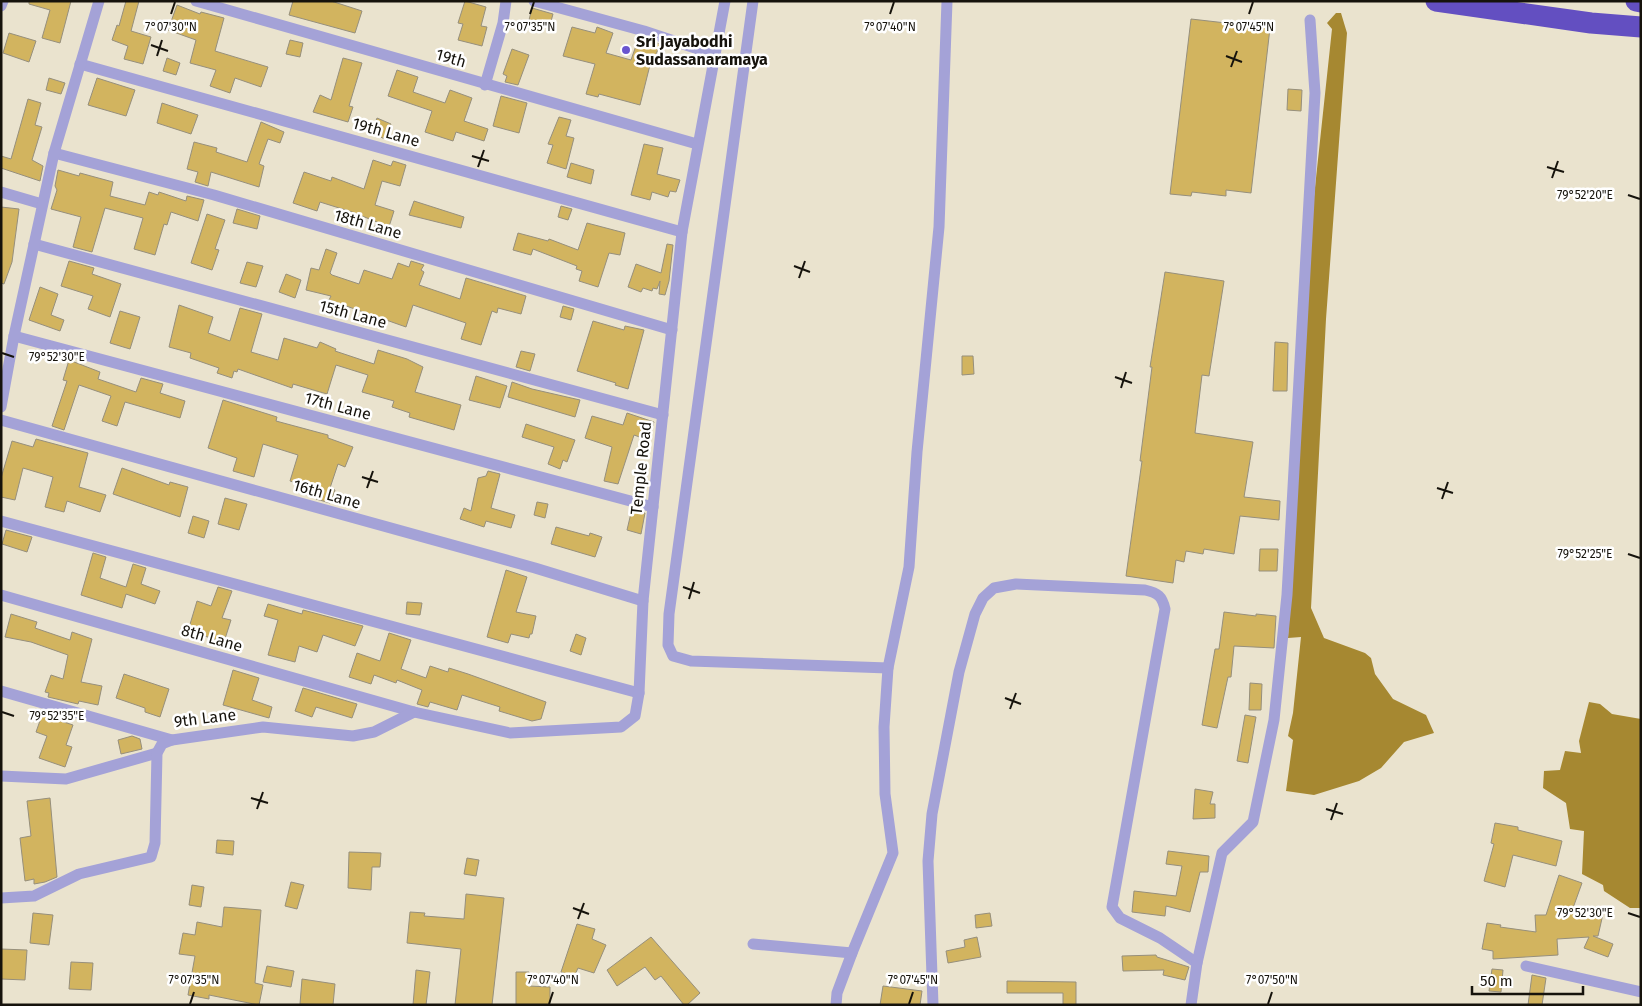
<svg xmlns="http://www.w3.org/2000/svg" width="1642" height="1006" font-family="'Fira Sans',sans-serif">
<rect width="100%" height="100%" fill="#eae3ce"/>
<g fill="#a68831">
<path d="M1336,13H1341L1347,33L1326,319L1311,608L1324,638L1365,653L1371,658L1375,674L1393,699L1426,715L1434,733L1404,742L1381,768L1359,781L1314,795L1286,791L1293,740L1288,736L1293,713L1301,637L1288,638L1313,206L1332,29L1327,23Z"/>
<path d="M1589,702L1600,704L1612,714L1641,719V908H1630L1604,891L1603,885L1582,874L1584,831L1570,829L1566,803L1543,788L1544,771L1560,770L1565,751L1581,753L1579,741Z"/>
</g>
<g fill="#d2b45f" stroke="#968f7c">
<path d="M29,1H71L60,43L42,38L50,10L29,4Z"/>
<path d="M126,1H139L131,31L151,37L143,64L124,59L128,46L112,40L117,25L119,26Z"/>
<path d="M293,1H331L362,11L355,33L289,15Z"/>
<path d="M465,1L486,7L481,26L487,27L482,46L458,40L463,24L458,23Z"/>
<path d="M177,5L200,14L201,12L224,18L215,51L268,67L261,87L235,78L230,93L210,86L216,70L190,63L196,40L168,30Z"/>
<path d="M532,8L553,14L550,25L529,20Z"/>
<path d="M1191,19L1270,28L1251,193L1226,190V196L1192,192L1191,196L1170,194Z"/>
<path d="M572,27L595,33L597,27L613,33L606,53L631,60L639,37L660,44L652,65H650L640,105L599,94L598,97L586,94L595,64L563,56Z"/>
<path d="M9,33L36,41L29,62L3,53Z"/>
<path d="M290,40L303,43L300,57L286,54Z"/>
<path d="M512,49L529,55L518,85L505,82L507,76L503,74Z"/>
<path d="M167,58L180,63L176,75L163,71Z"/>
<path d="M343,58L362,63L349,106L353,107L348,122L313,112L320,95L331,100Z"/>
<path d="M397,70L418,77L413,92L445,103L450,90L472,98L464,121L488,129L484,141L456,132L453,141L425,132L432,111L388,96Z"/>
<path d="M49,78L65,83L61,94L46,90Z"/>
<path d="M97,78L135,90L126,116L88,105Z"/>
<path d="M1288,89L1302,90L1301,111L1287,110Z"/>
<path d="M501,96L527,103L519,133L493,126Z"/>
<path d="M28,99L41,103L35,125L42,127L32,160L43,166L40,181L1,168V156L11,159Z"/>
<path d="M162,103L198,115L191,134L157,123Z"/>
<path d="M559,117L571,120L566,136L574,138L566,169L547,163L553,145L548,144Z"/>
<path d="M377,118L391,124L385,139L371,133Z"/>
<path d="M261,122L284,132L280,143L268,139L259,164L264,166L259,187L211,172L208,186L195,182L198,172L187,169L194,142L217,148L216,152L247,162Z"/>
<path d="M644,144L663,148L657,174L680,180L676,192L670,191L668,197L652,192L650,200L631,195Z"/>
<path d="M373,160L391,166L393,161L406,165L400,186L382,181L375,205L394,211L387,233L374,228L377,222L352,212L320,202L317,211L293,203L304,172L331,181L332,177L364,189Z"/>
<path d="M571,163L594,170L591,184L567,177Z"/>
<path d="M58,170L79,176L80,173L113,182L110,196L145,205L149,192L158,195L159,192L186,201L187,196L204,200L198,221L171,212L167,225L164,224L155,255L134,249L143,218L105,208L92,252L73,247L81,217L51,209L57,190L55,186Z"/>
<path d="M414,201L464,217L461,228L409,215Z"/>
<path d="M561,206L572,209L568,220L558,217Z"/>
<path d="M1,207L19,209L12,262L4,284L1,283Z"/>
<path d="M237,209L260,216L257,229L233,223Z"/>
<path d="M207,214L225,220L215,249L219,250L212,270L191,263Z"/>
<path d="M587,223L625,233L620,255L609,253L598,287L579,281L582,271L576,269L577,266L533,249L531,255L513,250L518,233L548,241L549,239L578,250Z"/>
<path d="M667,244L673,245L669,281L665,295L659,294L660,281L657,289L653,288L652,291L643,288L641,292L628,287L636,264L661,273Z"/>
<path d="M326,249L337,253L330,273L332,275L359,284L364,270L392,279L398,263L409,267L411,261L424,265L421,270L424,272L419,285L460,299L466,278L526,296L521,314L498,308L497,313L492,311L481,345L461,339L466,323L413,305L406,327L389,321L329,300L331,296L306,290L311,268L319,270Z"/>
<path d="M69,261L94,268L92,274L121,284L110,317L88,309L93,296L61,286Z"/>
<path d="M247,262L263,266L256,287L240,283Z"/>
<path d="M1165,272L1224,281L1209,376L1202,375L1195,433L1253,442L1244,497L1280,501L1279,520L1240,516L1234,554L1204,549L1203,554L1186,551L1184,562L1176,560L1173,583L1126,576L1142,461H1140L1152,367H1150Z"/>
<path d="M286,274L301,280L295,298L279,292Z"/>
<path d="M40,287L58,294L51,315L64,320L60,331L29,320Z"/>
<path d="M179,305L213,317L208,333L230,341L240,308L262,314L251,352L278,360L284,338L317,348L320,342L336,349L335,351L374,364L378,350L407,359L423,367L415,392L461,405L454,430L409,417L410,413L392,407L394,401L362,392L368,375L336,365L327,394L293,384L292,388L238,369L237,372L234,371L232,378L217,373L219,368L190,358L191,353L169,347Z"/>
<path d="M563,306L574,309L571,320L560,317Z"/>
<path d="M120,311L140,317L130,349L110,343Z"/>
<path d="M593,321L624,330L625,326L644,330L628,389L615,385L616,383L577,371Z"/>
<path d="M1275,342L1288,343L1287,391H1273Z"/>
<path d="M521,351L535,354L530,371L516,367Z"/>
<path d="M962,356H973L974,374L962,375Z"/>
<path d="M69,360L100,372L98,379L136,392L141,378L163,384L160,393L185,401L180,418L125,402L117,426L102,421L111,396L79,385L64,430L52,426L67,381L63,380Z"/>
<path d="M476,376L507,386L500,408L469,400Z"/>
<path d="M512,382L532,389L580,400L575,417L508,397Z"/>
<path d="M223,400L277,417L276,421L328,435V438L353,447L345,467L338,464L330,488L335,490L330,503L316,499L319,490L290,481L298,455L263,444L254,477L233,471L237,458L208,448Z"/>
<path d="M627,413L654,422L648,440L634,435L618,484L604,481L612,447L585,438L592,416L623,425Z"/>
<path d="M526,424L575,440L567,462L563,460L560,469L548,464L554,447L522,437Z"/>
<path d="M36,439L88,453L79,487L106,495L100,512L67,501L64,512L45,507L53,477L23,468L15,500L1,497V478L12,441L33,447Z"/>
<path d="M122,468L169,485L170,482L188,487L180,517L113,494Z"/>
<path d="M488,471L500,474L491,508L515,515L511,528L486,521L484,527L460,519L464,508L471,511L478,478L486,476Z"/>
<path d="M225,498L247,504L239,530L218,524Z"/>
<path d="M537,502L548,504L545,518L534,515Z"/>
<path d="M635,510L645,513L641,534L627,530L631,513L634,514Z"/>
<path d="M193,516L209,521L204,538L188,533Z"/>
<path d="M556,527L589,536L590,533L602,537L595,557L551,544Z"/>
<path d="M6,530L32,537L27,552L2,544Z"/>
<path d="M1260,549H1278L1277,571H1259Z"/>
<path d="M93,553L106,557L100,578L126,587L133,564L146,568L141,584L160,591L155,604L126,594L122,608L81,595Z"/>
<path d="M506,570L527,577L516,612L536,616L532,634H530L529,638L511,634L508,643L487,637Z"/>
<path d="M218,587L232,591L222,618L231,620L224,642L188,631L197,601L211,606Z"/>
<path d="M407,602L422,603L420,615L406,614Z"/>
<path d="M268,604L302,614L303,610L363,626L355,646L323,635L317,652L299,646L295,662L268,655L278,620L264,616Z"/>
<path d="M1224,612L1256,616V614L1276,616L1274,648L1234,646L1231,677H1228L1217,728L1202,725L1215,649H1219Z"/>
<path d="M11,614L37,622L35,628L70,640L72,632L92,639L81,682L102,686L98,705L79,701L78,704L48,697L49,693L45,692L51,675L63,679L68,655L31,642L5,637Z"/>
<path d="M389,633L411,640L401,669L426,678L430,666L448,672L449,668L468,674L546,702L541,719L532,721L499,711L500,707L462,695L457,710L430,702L428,707L417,704L422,690L397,680L396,683L374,675L371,684L349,677L357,653L380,661Z"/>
<path d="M576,634L586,638L581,655L570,651Z"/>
<path d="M233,670L259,678L252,700L272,707L269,718L223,705Z"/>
<path d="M124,674L169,689L160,717L145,712V708L116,698Z"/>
<path d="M1250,683L1262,684L1261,710H1249Z"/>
<path d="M303,688L357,704L352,718L316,707L312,717L295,711Z"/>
<path d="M42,715L73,725L66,745L72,747L65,767L39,758L47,736L36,732Z"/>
<path d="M1245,715L1256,717L1248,763L1237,761Z"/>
<path d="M132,736L140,739L142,749L121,754L118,740Z"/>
<path d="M1195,789L1213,792L1210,804H1215V818L1193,819Z"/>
<path d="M50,798L57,877L45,882L34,884V879L25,881L20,838L31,836L27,801Z"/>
<path d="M1495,823L1518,827V830L1562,841L1556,866L1513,855L1505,887L1484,881L1494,844L1491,843Z"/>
<path d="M217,840L234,841L233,855L216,853Z"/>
<path d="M1168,851L1209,856L1208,872H1200L1190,912L1166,906L1165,916L1132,912L1134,891L1176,896L1182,866L1166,864Z"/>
<path d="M349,852L381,853L380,867H372L371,890L348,888Z"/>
<path d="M467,858L479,860L476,876L464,874Z"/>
<path d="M1559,875L1582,883L1573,908L1603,914L1598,936H1593L1613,944L1608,957L1584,948L1589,937L1557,939L1558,955L1493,959V951L1482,949L1487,923L1501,925L1500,927L1536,932L1535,915H1546Z"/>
<path d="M291,882L304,885L297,909L285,906Z"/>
<path d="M192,885L204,887L201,907L189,905Z"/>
<path d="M466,894L504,898L492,1005H455L461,949L407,943L410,912L425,913L424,916L464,919Z"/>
<path d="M224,907L261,910L255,983L263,985L259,1005L209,995V999L188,995L195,956L179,954L183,933L195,935L197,922L222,927Z"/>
<path d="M33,913L53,915L49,945L30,943Z"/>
<path d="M990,913L992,926L976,928L975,915Z"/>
<path d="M577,924L595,929L592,939L606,945L594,973L578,968L574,977L561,972Z"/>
<path d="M651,937L700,993L687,1005H684L661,976L655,980L645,967L617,986L607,970Z"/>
<path d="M977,937L981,957L948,963L946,951L965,947L964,940Z"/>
<path d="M1,949L27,950L25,980L1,979Z"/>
<path d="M1156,955L1157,957L1189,967L1185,980L1163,975L1164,970L1123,971L1122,956Z"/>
<path d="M71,962L93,963L91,990L69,989Z"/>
<path d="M267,966L294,971L291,987L263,982Z"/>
<path d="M1492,969L1503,970L1501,992L1489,991Z"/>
<path d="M416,970L430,972L426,1005H413Z"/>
<path d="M516,972H529V986L550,987V1005H516Z"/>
<path d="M1532,975L1546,978L1542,1005H1528Z"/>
<path d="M302,979L335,984L333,1005L300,1004Z"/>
<path d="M1007,981L1076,982V1005H1063V993H1007Z"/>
<path d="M883,986L922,991L920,1005H880Z"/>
</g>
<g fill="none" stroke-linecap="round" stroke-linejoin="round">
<g stroke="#a4a2d7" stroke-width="11">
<path d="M196,1L697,144"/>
<path d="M534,1L644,31L716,55"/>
<path d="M753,1L669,614L668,645L673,656L691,661L888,668"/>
<path d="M1,6L3,1"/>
<path d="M80,64L682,232"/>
<path d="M485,85L503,23L506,1"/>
<path d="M54,153L214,195L672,330"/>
<path d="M1,192L42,204"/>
<path d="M34,244L663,415"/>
<path d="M14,336L653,507"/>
<path d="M1,407L14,336L54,153L99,1"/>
<path d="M1,420L535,568L643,601"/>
<path d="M1,521L639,693"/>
<path d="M1,595L414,712L510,733L621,727L635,716L639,693L643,601L682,232L725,1"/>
<path d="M1,691L172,740L263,727L353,736L374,732L414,712"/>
<path d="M1,776L66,779L157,753"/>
<path d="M1,898L34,896L79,874L151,857L155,843L157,753L162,744L172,740"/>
<path d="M753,944L852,953"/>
<path d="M1526,966L1641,992"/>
<path d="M836,1005L837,993L852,953L893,853L885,794L884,727L888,668L909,567L917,452L939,227L947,1"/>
<path d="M933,1005L928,861L932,814L959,672L975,614L983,598L994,588L1016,584L1145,590C1158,593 1162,596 1165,609L1112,907L1120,918L1160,938L1197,963"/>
<path d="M1191,1005L1197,963L1222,853L1253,822L1274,720L1287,595L1315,93L1310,20"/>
</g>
<g stroke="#634fc1" stroke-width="21">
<path d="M1436,1L1591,23L1641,27"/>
<path d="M1636,1L1641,2"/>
</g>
</g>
<path fill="none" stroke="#16130c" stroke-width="2" d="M171,14L175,2M530,14L534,2M890,14L894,2M1249,14L1253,2M151,45L168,51M157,56L162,40M1226,56L1242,62M1231,67L1237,51M472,156L489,161M478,167L484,150M1547,167L1564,172M1552,178L1558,161M1628,195L1640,199M794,266L810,272M799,278L805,261M2,353L14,357M1115,377L1132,383M1121,388L1126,372M362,477L378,482M367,488L373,471M1437,488L1453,493M1442,499L1448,482M1628,554L1640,558M683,587L700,593M689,599L694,582M1005,698L1021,704M1010,709L1016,693M2,712L14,716M251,798L268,803M257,809L263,792M1326,809L1343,814M1331,820L1337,803M573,908L589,914M1628,913L1640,917M578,919L584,903M190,1004L194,992M549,1004L553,992M909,1004L913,992M1268,1004L1272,992"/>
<circle fill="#6a55cf" stroke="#fff" stroke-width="2" cx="626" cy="50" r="5"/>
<g text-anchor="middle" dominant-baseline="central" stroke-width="5" stroke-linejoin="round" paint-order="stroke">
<g font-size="16" font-weight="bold" fill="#16130c" stroke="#fff" text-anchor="start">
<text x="636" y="41">Sri Jayabodhi<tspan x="636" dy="18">Sudassanaramaya</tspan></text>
</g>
<g font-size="16" fill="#16130c" stroke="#fff">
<text transform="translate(451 58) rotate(16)">19th</text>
<text transform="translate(386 132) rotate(16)">19th Lane</text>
<text transform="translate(368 224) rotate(16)">18th Lane</text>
<text transform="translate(353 314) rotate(15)">15th Lane</text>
<text transform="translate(338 406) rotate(15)">17th Lane</text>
<text transform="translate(641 468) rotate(-84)">Temple Road</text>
<text transform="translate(327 494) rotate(16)">16th Lane</text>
<text transform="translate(212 638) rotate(16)">8th Lane</text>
<text transform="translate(205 718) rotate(-7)">9th Lane</text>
</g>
</g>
<g font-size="12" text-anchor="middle" fill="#16130c" stroke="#fff" stroke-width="5" stroke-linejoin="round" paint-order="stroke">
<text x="171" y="31">7°07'30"N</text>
<text x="530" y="31">7°07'35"N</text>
<text x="890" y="31">7°07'40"N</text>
<text x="1249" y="31">7°07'45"N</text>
<text x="1585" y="199">79°52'20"E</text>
<text x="57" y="361">79°52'30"E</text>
<text x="1585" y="558">79°52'25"E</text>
<text x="57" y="720">79°52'35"E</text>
<text x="1585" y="917">79°52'30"E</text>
<text x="194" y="984">7°07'35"N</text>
<text x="553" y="984">7°07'40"N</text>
<text x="913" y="984">7°07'45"N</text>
<text x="1272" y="984">7°07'50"N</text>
</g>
<rect width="1642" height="1006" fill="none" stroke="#16130c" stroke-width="5"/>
<path d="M1472 986v8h111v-8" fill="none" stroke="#16130c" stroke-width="2.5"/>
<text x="1480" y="986" font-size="15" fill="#16130c" stroke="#ffffff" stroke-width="4" paint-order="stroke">50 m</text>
</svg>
